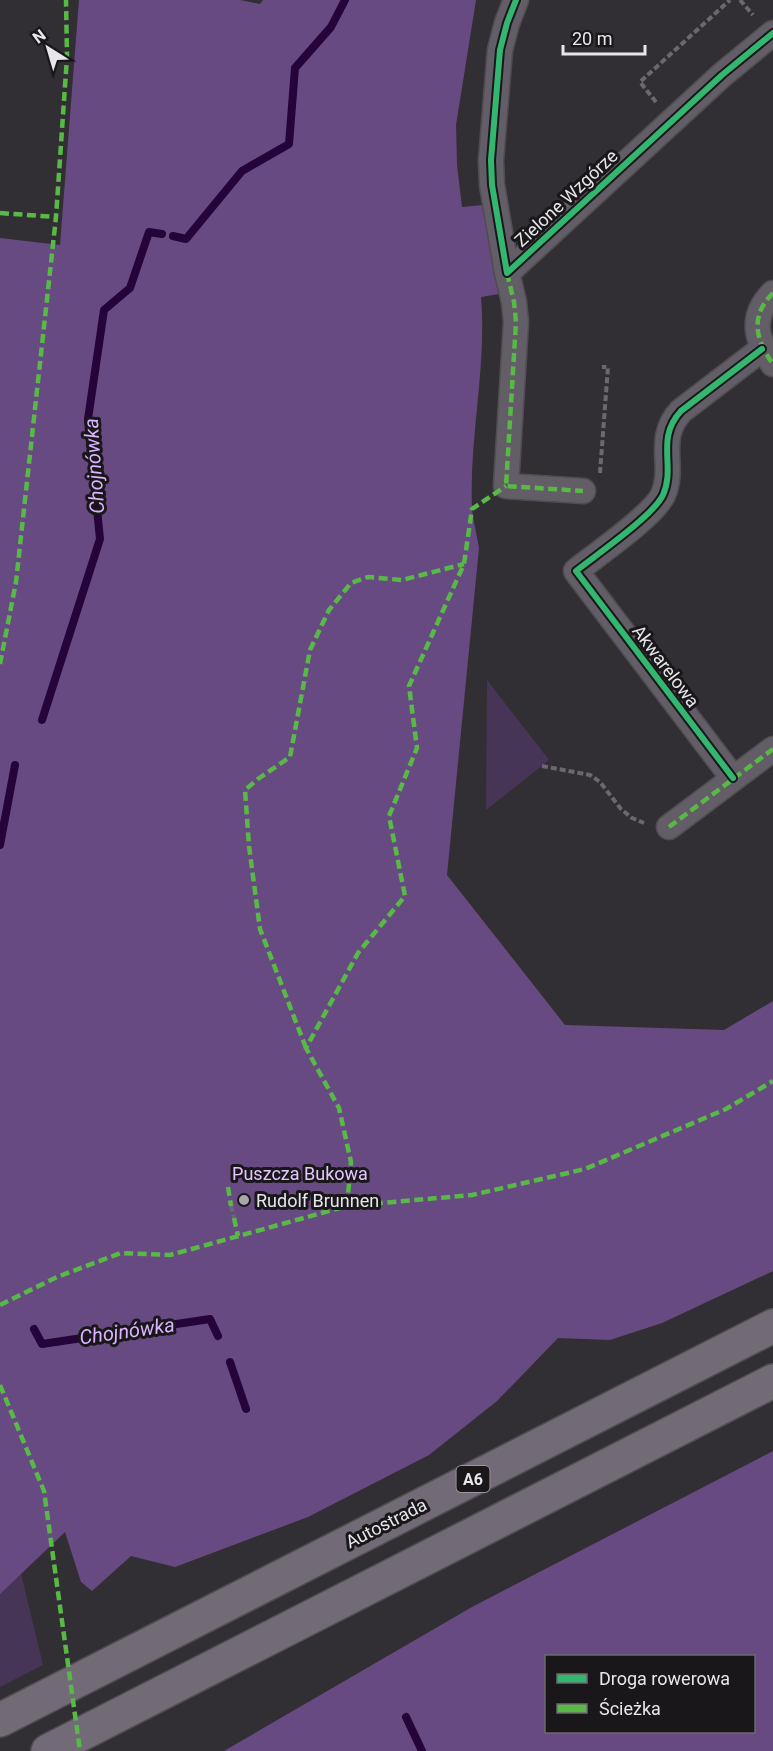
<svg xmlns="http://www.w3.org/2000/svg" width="773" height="1751" font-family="Roboto,sans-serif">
<rect width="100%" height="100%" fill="#322f34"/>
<g fill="#473557">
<path d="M487,680L549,760L486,810Z"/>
<path d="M0,1486L43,1665L0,1687Z"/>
</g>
<g fill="#684a82" fill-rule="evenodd">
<path d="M79,0H240L260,4L263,0H476L456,125L457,165L462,207L483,205L499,294L481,297C487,367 469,437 472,508C473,521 477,535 479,548L447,875L565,1025L724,1030L773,1001V1271L662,1323L610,1340L558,1338L497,1401L429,1455L308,1517L175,1567L131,1556L92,1591L81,1582L65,1532L0,1594V238L60,245Z"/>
<path d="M773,1451V1751H224L472,1607ZM754,1656V1732H546V1656Z"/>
</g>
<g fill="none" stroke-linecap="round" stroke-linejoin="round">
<g stroke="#25043a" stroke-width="8">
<path d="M173,236L186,239L242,171L289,144L295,68L331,27L345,0"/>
<path d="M42,720L100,539L88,419L104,310L130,288L149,232L162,234"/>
<path d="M0,845L15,765"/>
<path d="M34,1329L42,1344L210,1319L218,1336"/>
<path d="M230,1362L246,1409"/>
<path d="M406,1717L422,1751"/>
</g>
<defs>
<g id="street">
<path d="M516,0L507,23L500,50L491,160L492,185L507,273L722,75L773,33"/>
<path d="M507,273L514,302L516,322L506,486L583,491"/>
<path d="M773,293C750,316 755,339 773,364"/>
<path d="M733,778L576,571C596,555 653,516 663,495C676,466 655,439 681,411L762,349"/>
<path d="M669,827L773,749"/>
</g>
<g id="highway">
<path d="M0,1720L773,1326"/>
<path d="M48,1751L773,1381"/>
</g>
</defs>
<use href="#street" stroke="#4f4d50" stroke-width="27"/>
<use href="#highway" stroke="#4f4d50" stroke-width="36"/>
<g stroke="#6b686f" stroke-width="4" stroke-dasharray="6 3" stroke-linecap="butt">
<path d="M740,0L753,15"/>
<path d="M656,102L640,82L730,0"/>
<path d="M600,473L608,367H602"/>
<path d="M542,766L590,775L600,782L621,809L632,818L644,823"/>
<path d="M231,1206L234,1218"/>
</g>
<use href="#street" stroke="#625d66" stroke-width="24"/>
<use href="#highway" stroke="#726b77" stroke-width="33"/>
<g stroke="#58b947" stroke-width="4.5" stroke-dasharray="9 4.5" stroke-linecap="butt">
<path d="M0,213L56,217"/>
<path d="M507,273L514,302L516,322L506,486L583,491"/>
<path d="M773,293C750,316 755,339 773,364"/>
<path d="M0,664L16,582L56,217L67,57L66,0"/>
<path d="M669,827L773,749"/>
<path d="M306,1048L260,929L249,846L245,790L258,779L290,757L310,650L329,610L351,583L368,577L402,580L464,564"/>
<path d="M228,1187L231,1206"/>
<path d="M347,1206L472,1195L585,1169L726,1109L773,1081"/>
<path d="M234,1218L238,1236"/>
<path d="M0,1305L57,1277L121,1253L170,1255L347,1206L351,1162L339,1108L306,1048L358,953L405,896L389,816L417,748L409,686L464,564L472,509L506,486"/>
<path d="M0,1385L44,1491L80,1751"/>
</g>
<defs>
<g id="cycleway">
<path d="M516,0L507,23L500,50L491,160L492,185L507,273L722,75L773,33"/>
<path d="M733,778L576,571C596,555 653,516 663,495C676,466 655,439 681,411L762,349"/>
</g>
</defs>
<use href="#cycleway" stroke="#19171a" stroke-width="10"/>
<use href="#cycleway" stroke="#33b770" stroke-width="6"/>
</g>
<circle fill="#a8a6ab" stroke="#19171a" stroke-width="2" cx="244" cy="1200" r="6"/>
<g text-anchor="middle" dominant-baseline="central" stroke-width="6" stroke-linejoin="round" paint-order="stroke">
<rect fill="#19171a" stroke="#aaa8ac" stroke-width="1.5" x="456.5" y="1466" width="33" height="26" rx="4.5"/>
<g font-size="16" font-weight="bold" fill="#e8e6eb">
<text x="473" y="1479">A6</text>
</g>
<g font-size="18" fill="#e8e6eb" stroke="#19171a">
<text transform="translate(566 198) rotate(-43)">Zielone Wzgórze</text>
<text transform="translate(666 666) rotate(53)">Akwarelowa</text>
<text transform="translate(386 1523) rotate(-27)">Autostrada</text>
</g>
<g font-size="18" fill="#e3c6fe" stroke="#19171a">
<text x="300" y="1173">Puszcza Bukowa</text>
</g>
<g font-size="18" fill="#e8e6eb" stroke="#19171a" text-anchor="start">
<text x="256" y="1200">Rudolf Brunnen</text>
</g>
<g font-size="20" font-style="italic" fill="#dbb4ff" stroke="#19171a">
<text transform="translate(94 466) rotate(-94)">Chojnówka</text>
<text transform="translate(127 1331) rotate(-8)">Chojnówka</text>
</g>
</g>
<rect x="545" y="1655" width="210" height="78" fill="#19171a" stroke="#6c6a6e" stroke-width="1.5"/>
<rect x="557" y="1674" width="30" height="9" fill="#33b770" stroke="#6c6a6e" stroke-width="1.5"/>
<text x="599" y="1685" font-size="18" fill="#e8e6eb">Droga rowerowa</text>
<rect x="557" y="1704" width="30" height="9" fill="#58b947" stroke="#6c6a6e" stroke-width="1.5"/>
<text x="599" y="1715" font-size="18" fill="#e8e6eb">Ścieżka</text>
<g transform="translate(48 48) rotate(323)" stroke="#19171a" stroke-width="4.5" paint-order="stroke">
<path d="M0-4.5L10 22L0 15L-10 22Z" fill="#e8e6eb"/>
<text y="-9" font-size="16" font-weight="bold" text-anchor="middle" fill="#e8e6eb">N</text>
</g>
<path d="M563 45v9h82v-9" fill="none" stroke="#e8e6eb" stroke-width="3"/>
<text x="572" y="45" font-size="18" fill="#e8e6eb" stroke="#19171a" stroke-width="4.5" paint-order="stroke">20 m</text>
</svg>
